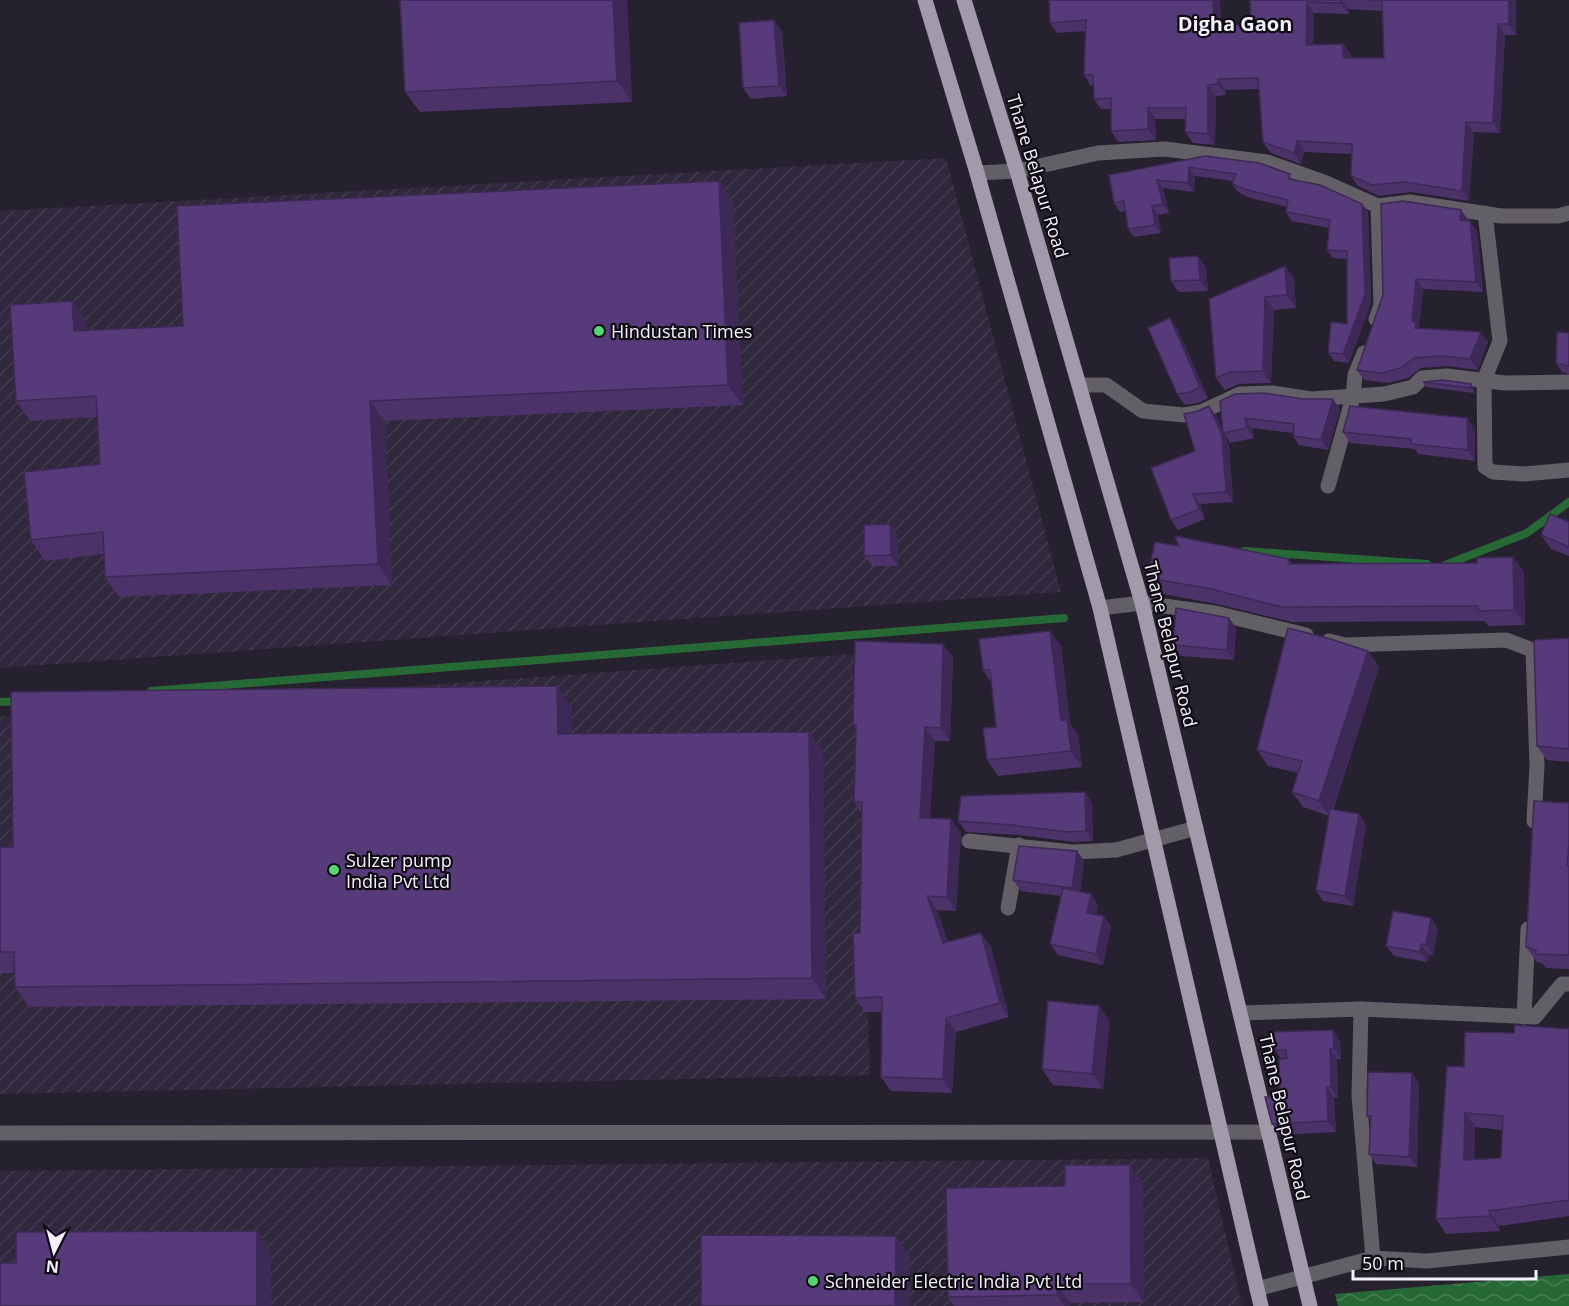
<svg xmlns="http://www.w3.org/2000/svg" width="1569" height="1306" font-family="'Open Sans',sans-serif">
<defs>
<pattern id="industrial-furrows" width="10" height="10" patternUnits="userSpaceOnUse" patternTransform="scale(1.5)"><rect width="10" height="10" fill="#30283c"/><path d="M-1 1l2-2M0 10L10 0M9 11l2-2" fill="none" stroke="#443d4f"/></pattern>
<pattern id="water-waves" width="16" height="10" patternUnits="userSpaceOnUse" patternTransform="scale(1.5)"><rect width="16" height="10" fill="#276935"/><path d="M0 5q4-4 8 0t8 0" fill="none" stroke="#477f53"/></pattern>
</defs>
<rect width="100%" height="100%" fill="#26212f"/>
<g fill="url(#industrial-furrows)">
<path d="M946,158L1061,592L0,668V211Z"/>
<path d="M855,654L870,1075L0,1094V716Z"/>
<path d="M1208,1158L1242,1306H0V1171Z"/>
</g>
<path fill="url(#water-waves)" d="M1569,1274V1306H1338L1335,1294Z"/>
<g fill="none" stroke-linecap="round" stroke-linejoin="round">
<g stroke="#276935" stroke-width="8">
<path d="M1244,551L1427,564"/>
<path d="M1445,565L1527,533L1569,502"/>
<path d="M151,691L1064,618"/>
<path d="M0,702L19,701"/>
</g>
<g stroke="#625f67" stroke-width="15">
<path d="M977,173L1017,171L1098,153L1165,149L1267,162L1324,182L1378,206L1410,202L1501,216H1558L1569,213"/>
<path d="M1485,213L1500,341L1484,380L1485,467L1493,472L1524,474L1569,470"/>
<path d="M1376,319L1381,305L1378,206"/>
<path d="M1079,385H1106L1143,411L1184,415L1201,412L1240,394L1272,393L1311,399L1384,394L1413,387L1422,378L1447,376L1505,383L1569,382"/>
<path d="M1328,486L1353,397L1355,375L1364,353"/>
<path d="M1100,608L1142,603L1215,613L1306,635"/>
<path d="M1329,641L1345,645L1506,640L1533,650L1537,765L1534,821"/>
<path d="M969,841L1073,852L1116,850L1196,828"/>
<path d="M1008,908L1019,845"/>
<path d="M1361,1009L1359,1096L1373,1258"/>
<path d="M1241,1013L1361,1009L1535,1017L1562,984H1569"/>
<path d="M1524,1017L1528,929"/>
<path d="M0,1133L1269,1132"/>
<path d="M1257,1289L1373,1258L1427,1261L1569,1247"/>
</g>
<g stroke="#a09aaa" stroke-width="15">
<path d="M925,0L977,173L1100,608L1261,1306"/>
<path d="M964,0L1017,171L1142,603L1310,1306"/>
</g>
</g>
<g fill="#4b3269" fill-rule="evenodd">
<path d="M627,0L632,102L420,112L405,92Z"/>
<path d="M1049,0H1220L1221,26L1251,24L1250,0H1516V35H1505L1500,133L1474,132L1469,201L1411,192L1379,196L1358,186L1351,176V154L1304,152L1301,164L1271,153L1263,142L1259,89L1225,90L1226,95L1216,96L1215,145L1193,143L1185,132L1186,119H1155L1156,140L1118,142L1111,131V109H1101L1094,99V85L1091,86L1084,75L1086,31L1057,33L1050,23ZM1349,9L1383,11L1384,58H1351V55L1343,44H1314V13L1349,14Z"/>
<path d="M782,31L787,96L751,99L743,88Z"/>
<path d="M1205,156L1294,180L1362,204L1368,212L1371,303L1349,363L1334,361L1328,353L1347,324V259L1333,258L1327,250L1329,228L1292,221L1286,212L1287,207L1250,198L1238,192L1232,184L1233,181L1195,176L1194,192L1163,188L1169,213L1158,215L1161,233L1134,237L1128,229L1125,211L1120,212L1114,203Z"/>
<path d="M719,181L733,202L743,405L385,421L392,585L119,597L105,577L104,554L45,561L31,540L100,464L97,417L30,421L16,401L72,301L86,322V330L183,326Z"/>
<path d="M1461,210L1477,231L1483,292L1423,289L1419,327L1421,329L1488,342L1478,370L1448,366L1421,368L1408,378L1388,383L1364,380L1357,370Z"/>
<path d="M1285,266L1294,278L1296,308L1274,310L1271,383L1239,384L1225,390L1216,378L1209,299Z"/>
<path d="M1206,267L1208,291L1178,292L1171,281Z"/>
<path d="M1170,318L1177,329L1208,398L1198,403L1185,405L1177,394Z"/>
<path d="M1569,333V374L1562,372L1556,363Z"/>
<path d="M1423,382L1471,384L1474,389V393L1426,387Z"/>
<path d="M1220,401L1340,409L1328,450L1299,445L1293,436V433L1252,428L1254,438L1230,443L1224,433L1229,445L1233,502L1200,504L1205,519L1178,530L1171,520L1195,451L1216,416L1223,432Z"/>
<path d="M1475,429V461L1418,454L1415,449L1350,443L1343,432Z"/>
<path d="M1569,522V556L1551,549L1541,535Z"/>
<path d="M897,535L898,566H872L864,556Z"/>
<path d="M1179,546L1289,559L1292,564L1477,563L1513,557L1524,572L1525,625L1488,626L1485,621L1292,622L1217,604L1158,593L1147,578Z"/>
<path d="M1236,628L1234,660L1180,656L1173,645Z"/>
<path d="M1050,631L1061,646L1070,724L1078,735L1082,767L998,776L987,760L996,727L991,683L983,670Z"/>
<path d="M1569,638V762L1547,760L1537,746Z"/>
<path d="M1368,651L1379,667L1333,810L1359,814L1366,825L1353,906L1323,901L1316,890L1329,816L1303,807L1292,792L1298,773L1268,766L1257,750Z"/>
<path d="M953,657L950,741H935L930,818L961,833L956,911L937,910L948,942L991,947L1009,1017L956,1032L952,1093L891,1091L881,1077L882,1012H865L855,998L860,933L862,814L854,802L856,729L853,725Z"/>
<path d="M572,707V734L809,732L823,752L826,999L29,1007L15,987V973H0V847H13Z"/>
<path d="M1085,792L1092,803L1093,841L1073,842L1020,835L966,832L958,821Z"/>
<path d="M1569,803V969L1546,968L1543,964L1537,962L1526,947Z"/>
<path d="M1077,851L1084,861L1080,892L1098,905L1096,915L1104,916L1111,927L1103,965L1058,955L1050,944L1061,896L1021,891L1013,880Z"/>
<path d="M1431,918L1438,929L1433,955L1429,954L1427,962L1394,956L1386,946Z"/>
<path d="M1099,1006L1110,1022L1103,1089L1053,1085L1042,1069Z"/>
<path d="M1569,1027V1216L1499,1226L1500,1231L1446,1234L1436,1219L1464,1067L1514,1033L1569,1029ZM1475,1127L1502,1130L1501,1158L1474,1159Z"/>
<path d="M1340,1041L1341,1059H1337L1338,1097L1334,1098L1336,1132L1279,1135L1272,1124L1280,1097L1281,1058L1275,1050Z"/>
<path d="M1412,1073L1419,1084L1417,1167L1376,1164L1369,1154L1371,1121L1367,1116Z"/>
<path d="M1130,1165L1143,1183L1144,1302L1070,1303V1306H954L948,1297L1065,1186Z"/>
</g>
<g fill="#3d2955">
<path d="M613,0H627L632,102L617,81Z"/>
<path d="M1213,0H1220L1221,37L1214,27Z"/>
<path d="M1341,0L1349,9V14L1341,3Z"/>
<path d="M1509,0H1516V35L1509,24Z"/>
<path d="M1307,2L1314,13V55L1306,45Z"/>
<path d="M774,20L782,31L787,96L779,86Z"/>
<path d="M1498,24L1505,35L1500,133L1493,123Z"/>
<path d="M1343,44L1351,55V68L1343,58Z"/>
<path d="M1218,79L1225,90L1226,95L1218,84Z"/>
<path d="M1208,85L1216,96L1215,145L1208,134Z"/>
<path d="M1148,108L1155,119L1156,140L1148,129Z"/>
<path d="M1466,122L1474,132L1469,201L1462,191Z"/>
<path d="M1297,141L1304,152L1301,164L1294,153Z"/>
<path d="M1189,167L1195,176L1194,192L1188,183Z"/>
<path d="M1157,180L1163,188L1169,213L1163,204Z"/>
<path d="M719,181L733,202L743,405L728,385Z"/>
<path d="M1362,204L1368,212L1371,303L1349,363L1343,354Z"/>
<path d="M1152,206L1158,215L1161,233L1155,225Z"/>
<path d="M1461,210L1468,221L1460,220Z"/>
<path d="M1470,221L1477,231L1483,292L1476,282Z"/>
<path d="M1198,256L1206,267L1208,291L1200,280Z"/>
<path d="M1285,266L1294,278L1296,308L1287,295Z"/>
<path d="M1416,279L1423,289L1419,327L1423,332L1415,328L1412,321Z"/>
<path d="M1265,297L1274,310L1271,383L1263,371Z"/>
<path d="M72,301L86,322L88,351L74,331Z"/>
<path d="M1170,318L1177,329L1208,398L1200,387Z"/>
<path d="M1481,332L1488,342L1478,370L1470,359Z"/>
<path d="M1471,384L1474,389V393L1471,388Z"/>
<path d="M1333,399L1340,409L1328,450L1321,440Z"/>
<path d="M370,401L385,421L392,585L378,564Z"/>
<path d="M1209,406L1216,416L1229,445L1233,502L1226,492Z"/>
<path d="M1245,418L1252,428L1254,438L1247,428Z"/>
<path d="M1467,418L1475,429V461L1468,450Z"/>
<path d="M1193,494L1200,504L1205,519L1199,509Z"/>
<path d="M890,524L897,535L898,566L891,555Z"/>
<path d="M1513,557L1524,572L1525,625L1514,610Z"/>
<path d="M1229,618L1236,628L1234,660L1227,650Z"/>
<path d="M1050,631L1061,646L1070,724L1078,735L1082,767L1071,751L1061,720Z"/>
<path d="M943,644L953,657L950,741L941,728Z"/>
<path d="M1368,651L1379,667L1330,816L1319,801Z"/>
<path d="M557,686L572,707V755L558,734Z"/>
<path d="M925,727L935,741L929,831L920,818Z"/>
<path d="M809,732L823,752L826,999L812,978Z"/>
<path d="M1085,792L1092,803L1093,841L1086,831Z"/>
<path d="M1359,814L1366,825L1353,906L1345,896Z"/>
<path d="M951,819L961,833L956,911L947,897Z"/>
<path d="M1077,851L1084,861L1079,899L1072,888Z"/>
<path d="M1091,894L1098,905L1094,923L1087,913Z"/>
<path d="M927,896L937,910L953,957L943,943Z"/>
<path d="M1104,916L1111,927L1103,965L1096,954Z"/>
<path d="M1431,918L1438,929L1433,955L1426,945Z"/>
<path d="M981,933L991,947L1009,1017L1000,1003Z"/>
<path d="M1421,944L1429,954L1427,962L1420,952Z"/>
<path d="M1099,1006L1110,1022L1103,1089L1092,1074Z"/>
<path d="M946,1018L956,1032L952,1093L943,1079Z"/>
<path d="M1333,1030L1340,1041L1341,1059L1334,1048Z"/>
<path d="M1330,1049L1337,1059L1338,1097L1331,1087Z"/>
<path d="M1412,1073L1419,1084L1417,1167L1409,1157Z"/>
<path d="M1327,1087L1334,1098L1336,1132L1328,1121Z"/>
<path d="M1465,1113L1475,1127L1474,1174L1464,1160Z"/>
<path d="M1130,1165L1143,1183L1144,1302L1131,1284Z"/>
<path d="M1489,1211L1499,1226L1500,1231L1490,1216Z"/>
<path d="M257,1231L271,1252V1306H257Z"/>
<path d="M896,1236L910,1256V1306H895Z"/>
<path d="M1057,1284L1070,1303V1306H1065L1057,1295Z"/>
</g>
<g fill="#573a7a" stroke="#3d2955" stroke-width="1.5" fill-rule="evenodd">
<path d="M400,0H613L617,81L405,92Z"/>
<path d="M1049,0H1213L1214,27L1251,24L1250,0H1341V3L1307,2L1306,45L1343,44V58H1384L1382,1L1365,0H1509V24H1498L1493,123L1466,122L1462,191L1404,182L1372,185L1351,176L1352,144L1297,141L1294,153L1263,142L1258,78L1218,79V84L1208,85V134L1185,132L1186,108H1148V129L1111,131V98L1094,99L1093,75H1084L1086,20L1050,23Z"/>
<path d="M774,20L779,86L743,88L739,23Z"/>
<path d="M1205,156L1259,163L1290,174L1289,179L1320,185L1362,204L1365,295L1343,354L1328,353L1331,322L1347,324V251L1327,250L1330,220L1286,212L1288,200L1244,189L1232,184L1236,174L1189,167L1188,183L1157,180L1163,204L1152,206L1155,225L1128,229L1124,201L1114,203L1109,175Z"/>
<path d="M719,181L728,385L370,401L378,564L105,577L103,532L31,540L24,472L100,464L96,396L16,401L10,305L72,301L74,331L183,326L177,206Z"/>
<path d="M1403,201L1461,210L1460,220L1470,221L1476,282L1416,279L1412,321L1416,322L1415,328L1481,332L1470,359L1441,356L1414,358L1401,368L1381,373L1357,370L1383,295L1381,204Z"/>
<path d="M1198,256L1200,280L1171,281L1169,258Z"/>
<path d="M1285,266L1287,295L1265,297L1263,371L1230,372L1216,378L1209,299Z"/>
<path d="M1170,318L1200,387L1191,392L1177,394L1148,328Z"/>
<path d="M1557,332L1569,333V366L1556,363Z"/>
<path d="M1443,380L1471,384V388L1423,382Z"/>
<path d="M1264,393L1303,399H1333L1321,440L1293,436L1294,424L1245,418L1247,428L1223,433L1220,401L1235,394Z"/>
<path d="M1209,406L1222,435L1226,492L1193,494L1199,509L1171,520L1151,468L1195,451L1184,414L1198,411Z"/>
<path d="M1350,406L1467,418L1468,450L1411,444V439L1343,432Z"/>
<path d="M1550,514L1569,522V547L1541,535Z"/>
<path d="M890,524L891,555L864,556V525Z"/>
<path d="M1175,536L1289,559L1288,564L1477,563V558L1513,557L1514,610L1478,611V606L1282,607L1207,588L1147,578L1155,542L1179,546Z"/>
<path d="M1176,608L1229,618L1227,650L1173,645Z"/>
<path d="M1288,628L1327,638L1368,651L1319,801L1292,792L1302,761L1257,750Z"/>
<path d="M1050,631L1061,720H1067L1071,751L987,760L983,728L996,727L990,670H983L979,639Z"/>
<path d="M1569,638V749L1537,746L1534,640Z"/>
<path d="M855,641L943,644L941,728L925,727L920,818L951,819L947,897L927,896L943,943L981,933L1000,1003L946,1018L943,1079L881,1077L882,997L855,998L853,933H860L862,802H854L856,725H853Z"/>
<path d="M557,686L558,734L809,732L812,978L15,987L14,952H0V847H13L11,692Z"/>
<path d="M1085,792L1086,831L1066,832L1013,825L958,821L961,796Z"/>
<path d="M1534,801L1569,803V845L1567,866H1569V955L1536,954V950L1526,947Z"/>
<path d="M1330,809L1359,814L1345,896L1316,890Z"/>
<path d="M1019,846L1077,851L1072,888L1013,880Z"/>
<path d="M1063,888L1091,894L1087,913L1104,916L1096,954L1050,944Z"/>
<path d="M1393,911L1431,918L1426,945L1421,944L1420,952L1386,946Z"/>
<path d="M1048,1001L1099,1006L1092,1074L1042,1069Z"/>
<path d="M1515,1025L1569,1029V1027V1200L1489,1211L1490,1216L1436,1219L1447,1066L1464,1067L1465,1032L1514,1033ZM1465,1113L1503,1116L1501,1158L1464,1160Z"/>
<path d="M1333,1030L1334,1048L1330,1049L1331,1087H1327L1328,1121L1272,1124L1265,1097H1280L1279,1059L1287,1058L1286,1050H1275L1274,1032Z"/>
<path d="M1368,1072L1412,1073L1409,1157L1369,1154L1371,1116H1367Z"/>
<path d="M1065,1165H1130L1131,1284H1057V1295L948,1297L946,1188L1065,1186Z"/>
<path d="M257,1231V1306H0V1263H16V1232Z"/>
<path d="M701,1235L896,1236L895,1306H701Z"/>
</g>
<g fill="#56d671" stroke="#0e0c12" stroke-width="2">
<circle cx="599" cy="331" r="6"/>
<circle cx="334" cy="870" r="6"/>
<circle cx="813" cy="1281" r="6"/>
</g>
<g text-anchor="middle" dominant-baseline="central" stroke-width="4.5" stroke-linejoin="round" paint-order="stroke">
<g font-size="18" fill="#f5f1fb" stroke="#0e0c12">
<text transform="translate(1038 176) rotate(73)">Thane Belapur Road</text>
<text transform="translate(1171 644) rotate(76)">Thane Belapur Road</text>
<text transform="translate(1285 1117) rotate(77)">Thane Belapur Road</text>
</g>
<g font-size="18" fill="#f5f1fb" stroke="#0e0c12" text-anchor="start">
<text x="611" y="331">Hindustan Times</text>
<text x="346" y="860">Sulzer pump<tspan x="346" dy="21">India Pvt Ltd</tspan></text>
<text x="825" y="1281">Schneider Electric India Pvt Ltd</text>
</g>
<g font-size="20" font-weight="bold" fill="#f5f1fb" stroke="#0e0c12">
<text x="1235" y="23">Digha Gaon</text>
</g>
</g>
<g transform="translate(54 1252) rotate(186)" stroke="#0e0c12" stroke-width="4.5" paint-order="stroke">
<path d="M0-4.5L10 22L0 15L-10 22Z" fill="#f5f1fb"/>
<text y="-9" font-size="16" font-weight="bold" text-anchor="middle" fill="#f5f1fb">N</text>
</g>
<path d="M1353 1270v9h183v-9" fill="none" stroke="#f5f1fb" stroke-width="3"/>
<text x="1362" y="1270" font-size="18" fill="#f5f1fb" stroke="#0e0c12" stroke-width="4.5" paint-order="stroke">50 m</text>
</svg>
